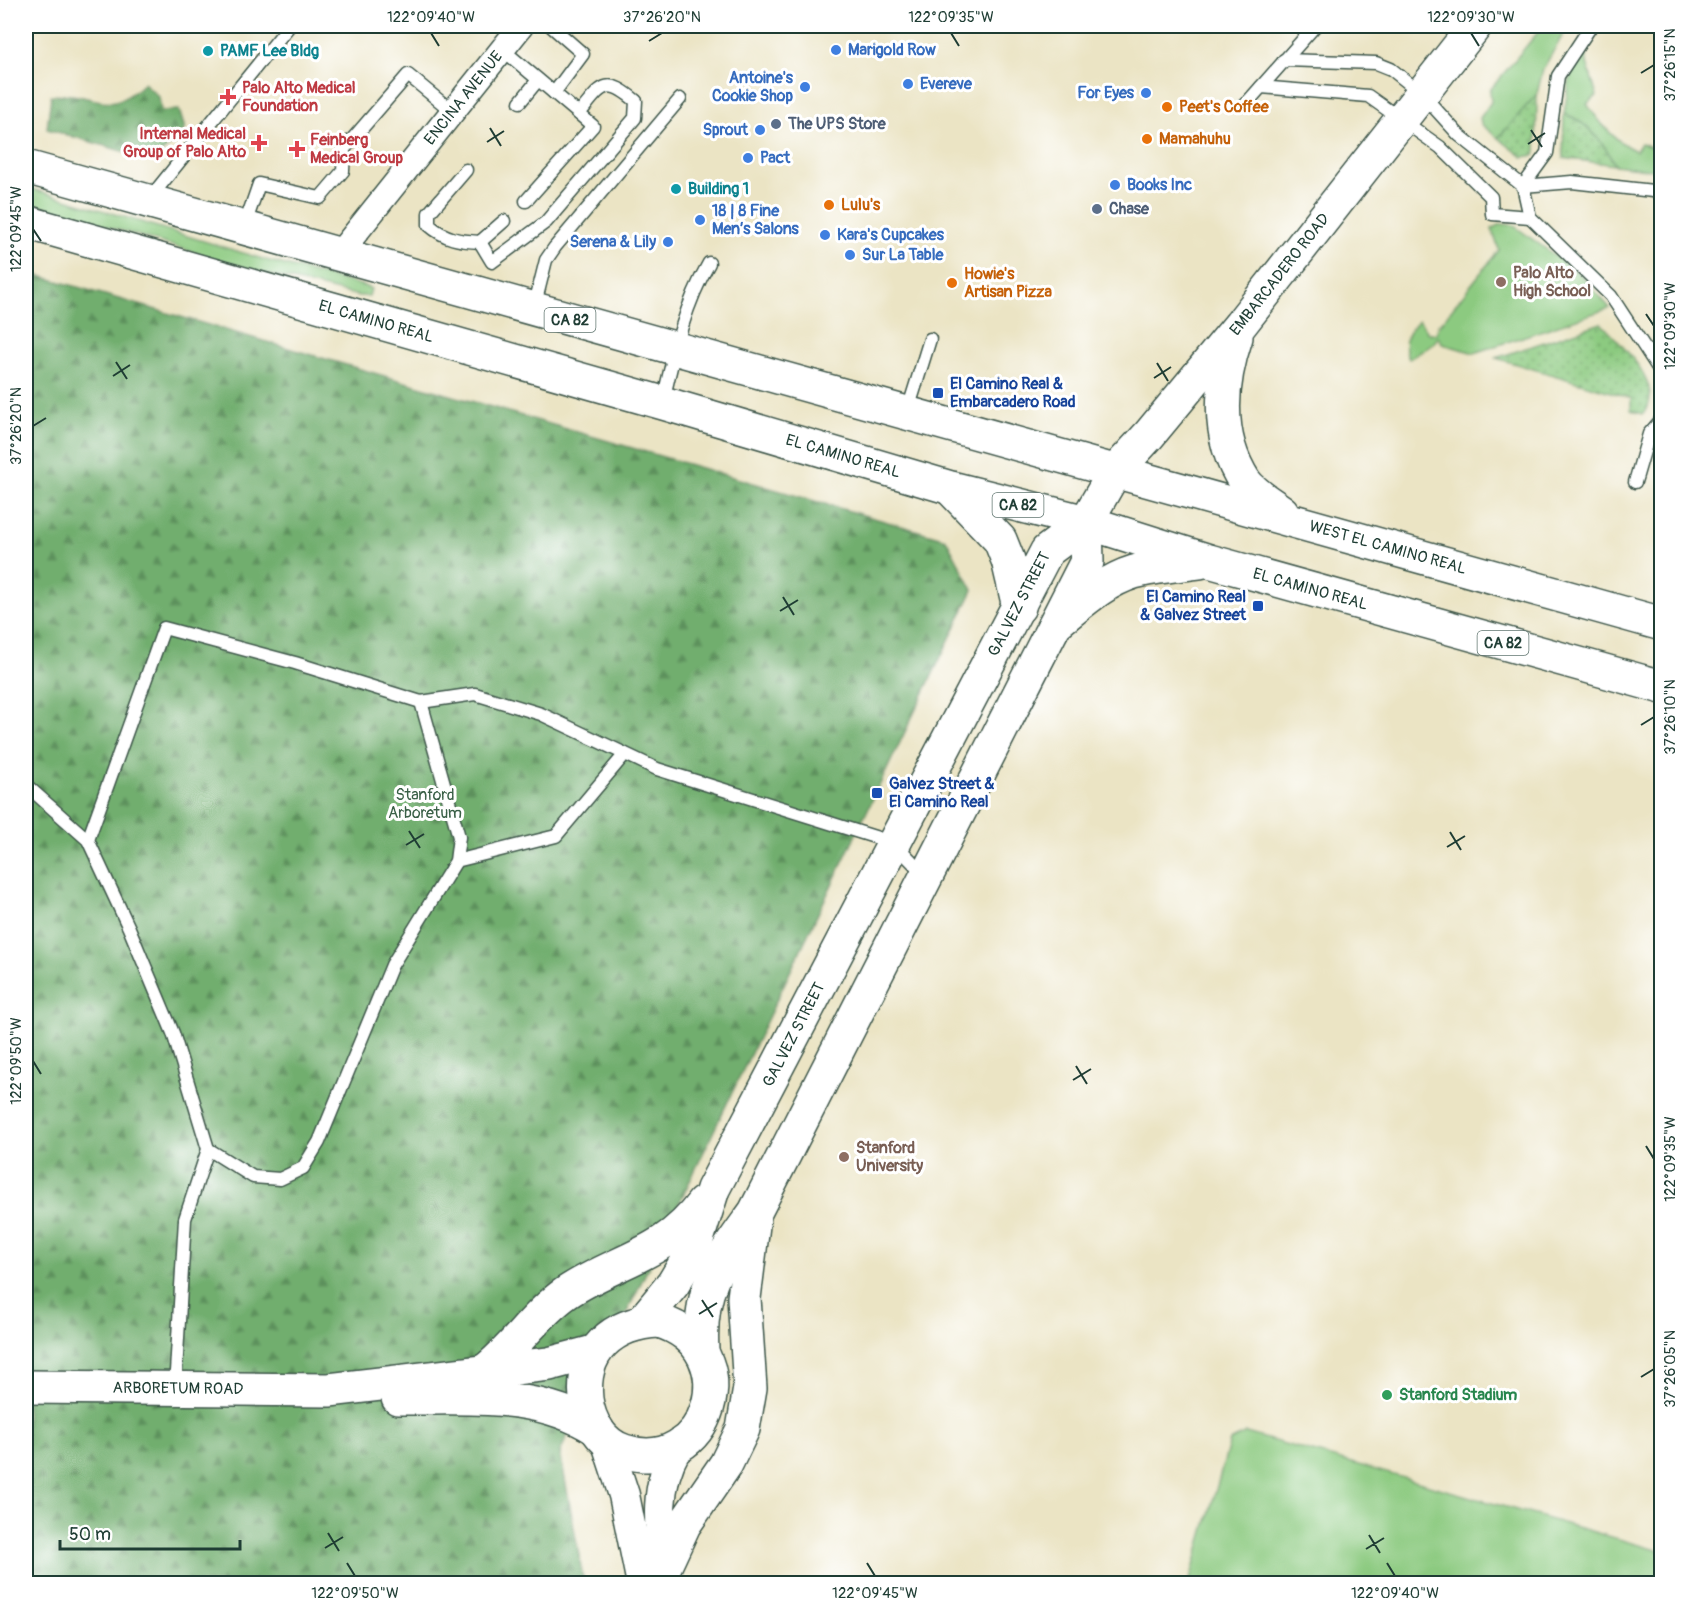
<svg xmlns="http://www.w3.org/2000/svg" width="1687" height="1609" font-family="Pangolin,sans-serif">
<defs>
<pattern id="grass-dots" width="8" height="8" patternUnits="userSpaceOnUse" patternTransform="scale(1.5)"><rect width="8" height="8" fill="#8cca80"/><path d="M2 2h.1M6 6h.1" fill="none" stroke="#72a56a" stroke-width="1.8" stroke-linecap="round"/></pattern>
<pattern id="forest-firs" width="22" height="20" patternUnits="userSpaceOnUse" patternTransform="scale(1.5)"><rect width="22" height="20" fill="#71ae6e"/><path d="M5 1l3.5 6h-7zM16 11l3.5 6h-7z" fill="#5c8f5b"/></pattern>
</defs>
<rect width="100%" height="100%" fill="#fff"/>
<filter id="ink" filterUnits="userSpaceOnUse"><feTurbulence type="fractalNoise" baseFrequency=".0167" numOctaves="2"/><feDisplacementMap in="SourceGraphic" scale="12" xChannelSelector="R" yChannelSelector="G"/><feConvolveMatrix kernelMatrix="1 2 1 2 8 2 1 2 1" color-interpolation-filters="sRGB"/></filter>
<filter id="wash" filterUnits="userSpaceOnUse"><feTurbulence type="fractalNoise" baseFrequency=".008" numOctaves="4" result="noise"/><feDisplacementMap in="SourceGraphic" scale="24" xChannelSelector="R" yChannelSelector="G"/><feGaussianBlur stdDeviation="1.35" result="paint"/><feColorMatrix in="noise" values="0 0 0 0 0 0 0 0 0 0 0 0 0 0 0 0 0 1.4 0 .05"/><feComposite in="paint" operator="in"/></filter>
<g filter="url(#wash)">
<rect width="100%" height="100%" fill="#ebe4c4"/>
<g fill="url(#grass-dots)" stroke="#56845a" stroke-width="1.5">
<path d="M1537,94L1536,152L1535,155L1523,157L1498,138Z"/>
<path d="M1564,114C1585,119 1606,145 1615,165L1563,158Z"/>
<path d="M1601,323C1618,342 1670,388 1642,414L1631,410V398L1496,358Z"/>
</g>
<g fill="url(#forest-firs)" stroke="#487651" stroke-width="1.5">
<path d="M144,83L159,97L161,111L179,110L185,129L172,144L152,160L47,129L51,96C94,88 106,121 144,83Z"/>
<path d="M26,272L946,539L973,590L560,1452L584,1583H26Z"/>
</g>
<g fill="#8cca80" stroke="#56845a" stroke-width="1.5">
<path d="M1543,26H1568L1543,69L1537,94L1498,138L1481,124L1480,118L1491,102L1490,90Z"/>
<path d="M1586,46L1587,63L1597,96L1587,104C1600,123 1614,141 1636,151L1641,143L1661,151V171L1615,165C1606,145 1585,119 1564,114L1570,76Z"/>
<path d="M26,187L266,260L361,285L371,289L369,296H359L263,273L26,202Z"/>
<path d="M1501,224L1513,225L1580,274L1610,308L1474,353L1443,344L1438,337L1434,343L1409,359C1401,342 1407,332 1419,320L1428,333L1436,334L1439,325L1499,250L1492,229Z"/>
<path d="M1246,1433L1661,1551V1583H1189L1230,1441Z"/>
</g>
</g>
<g filter="url(#ink)">
<g fill="none" stroke-linecap="round" stroke-linejoin="round">
<defs>
<g id="service">
<path d="M551,26L583,54L554,93"/>
<path d="M1284,60L1376,63L1391,69L1421,93L1459,135L1523,186L1530,217L1611,296L1662,374"/>
<path d="M1261,87L1368,96L1440,147L1491,197L1492,214L1530,217"/>
<path d="M520,102L538,80"/>
<path d="M1245,105L1315,26"/>
<path d="M466,170L429,213V225C445,239 459,241 480,242L504,221"/>
<path d="M1523,186L1547,153L1558,76L1591,26"/>
<path d="M1523,186L1572,182L1662,192"/>
<path d="M150,198L289,26"/>
<path d="M526,201L593,126L579,114"/>
<path d="M244,227L259,184L320,198L343,171L344,149L408,75L453,112"/>
<path d="M480,242L492,262L546,222L635,118L636,101C605,75 602,86 579,114L502,49"/>
<path d="M534,308L546,260L555,247L680,99"/>
<path d="M663,401C674,353 684,306 709,263"/>
<path d="M907,413L930,339"/>
<path d="M1635,482L1649,434L1662,419"/>
<path d="M26,785L88,840L129,928L173,1033L208,1149L185,1219L175,1389"/>
<path d="M88,840L164,628L295,663L421,702L475,694L541,714L657,769L894,843L925,875"/>
<path d="M456,861L556,836L625,754"/>
<path d="M208,1149L253,1177L280,1179L303,1168L319,1142L392,965L456,861L459,837L421,702"/>
</g>
<g id="minor">
<path id="s1" d="M338,255L521,26"/>
</g>
<g id="tertiary">
<path d="M607,1443L624,1495L642,1584"/>
<path d="M665,1574C660,1530 653,1489 676,1449"/>
</g>
<g id="secondary">
<path d="M659,1321C751,1349 708,1479 624,1451C602,1444 589,1422 586,1399C581,1351 612,1323 659,1321Z"/>
<path id="s2" d="M642,1322L673,1284L694,1249L713,1189L1047,551L1086,522"/>
<path d="M702,1350C698,1286 720,1261 755,1212L1084,567L1087,562L1086,522"/>
<path d="M486,1370C516,1346 535,1315 566,1293C616,1259 664,1257 703,1203"/>
<path id="s3" d="M26,1387L329,1390L549,1364L594,1352"/>
<path d="M398,1398C467,1399 536,1390 597,1429"/>
<path d="M664,1568L684,1525L726,1464L743,1429L750,1388L744,1298L754,1217"/>
</g>
<g id="primary">
<path id="s4" d="M26,167L1662,624"/>
<path id="s5" d="M26,222L663,403L951,488L1086,522L1209,561L1662,687"/>
<path d="M1236,337C1220,385 1216,438 1245,482C1254,494 1270,503 1282,512"/>
<path d="M952,490L1000,540L1008,560L1019,607"/>
<path id="s6" d="M1086,522L1114,473L1149,435L1240,325L1475,26"/>
<path d="M1056,623C1080,604 1104,581 1134,572C1155,566 1178,565 1200,562"/>
</g>
</defs>
<use href="#service" stroke="#3e564a" stroke-width="15"/>
<use href="#minor" stroke="#3e564a" stroke-width="27"/>
<use href="#tertiary" stroke="#3e564a" stroke-width="33"/>
<use href="#secondary" stroke="#3e564a" stroke-width="36"/>
<use href="#primary" stroke="#3e564a" stroke-width="36"/>
<use href="#service" stroke="#fff" stroke-width="12"/>
<use href="#minor" stroke="#fff" stroke-width="24"/>
<use href="#tertiary" stroke="#fff" stroke-width="30"/>
<use href="#secondary" stroke="#fff" stroke-width="33"/>
<use href="#primary" stroke="#fff" stroke-width="33"/>
</g>
</g>
<path fill="none" stroke="#1f3d34" stroke-width="2" d="M431,33L439,46M951,33L959,46M1471,33L1479,46M649,41L662,33M1641,73L1654,65M490,128L501,146M1531,130L1542,147M487,142L504,131M1528,144L1545,133M33,229L41,241M1646,314L1654,326M116,362L127,379M1157,363L1168,381M113,376L130,365M1154,378L1171,367M33,426L46,418M783,597L794,615M780,611L798,600M1641,725L1654,717M409,831L420,848M1450,832L1461,850M406,845L424,834M1447,847L1465,836M33,1061L41,1074M1076,1066L1087,1084M1073,1080L1091,1069M1646,1146L1654,1159M702,1300L713,1317M699,1314L717,1303M1641,1377L1654,1369M328,1533L339,1551M1369,1535L1380,1553M325,1548L343,1537M1366,1549L1384,1538M347,1563L355,1576M867,1563L875,1576M1387,1563L1395,1576"/>
<g fill="#3f7fe0" stroke="#fff" stroke-width="2">
<circle cx="836" cy="50" r="6"/>
<circle cx="908" cy="84" r="6"/>
<circle cx="805" cy="87" r="6"/>
<circle cx="1146" cy="93" r="6"/>
<circle cx="760" cy="130" r="6"/>
<circle cx="748" cy="158" r="6"/>
<circle cx="1115" cy="185" r="6"/>
<circle cx="700" cy="220" r="6"/>
<circle cx="825" cy="235" r="6"/>
<circle cx="668" cy="242" r="6"/>
<circle cx="850" cy="255" r="6"/>
</g>
<g fill="#0f9aa8" stroke="#fff" stroke-width="2">
<circle cx="208" cy="51" r="6"/>
<circle cx="676" cy="189" r="6"/>
</g>
<g fill="#e0444e" stroke="#fff" stroke-width="2">
<path d="M225 88h6v6h6v6h-6v6h-6v-6h-6v-6h6z"/>
<path d="M256 134h6v6h6v6h-6v6h-6v-6h-6v-6h6z"/>
<path d="M294 140h6v6h6v6h-6v6h-6v-6h-6v-6h6z"/>
</g>
<g fill="#e8710a" stroke="#fff" stroke-width="2">
<circle cx="1167" cy="107" r="6"/>
<circle cx="1147" cy="139" r="6"/>
<circle cx="829" cy="205" r="6"/>
<circle cx="952" cy="283" r="6"/>
</g>
<g fill="#5c6f8a" stroke="#fff" stroke-width="2">
<circle cx="776" cy="124" r="6"/>
<circle cx="1097" cy="209" r="6"/>
</g>
<g fill="#8d6e63" stroke="#fff" stroke-width="2">
<circle cx="1501" cy="282" r="6"/>
<circle cx="844" cy="1157" r="6"/>
</g>
<g fill="#1a4fb4" stroke="#fff" stroke-width="2">
<rect x="932" y="387" width="12" height="12" rx="3"/>
<rect x="1252" y="600" width="12" height="12" rx="3"/>
<rect x="871" y="787" width="12" height="12" rx="3"/>
</g>
<circle fill="#2e9e5b" stroke="#fff" stroke-width="2" cx="1387" cy="1395" r="6"/>
<g text-anchor="middle" dominant-baseline="central" stroke-width="6" stroke-linejoin="round" paint-order="stroke">
<g fill="#fff" stroke="#627771" stroke-width="1.5">
<rect x="544.5" y="308" width="51" height="24" rx="4.5"/>
<rect x="992.5" y="493" width="51" height="24" rx="4.5"/>
<rect x="1477.5" y="631" width="51" height="24" rx="4.5"/>
</g>
<g font-size="15" font-weight="bold" fill="#1f3d34">
<text x="570" y="320">CA 82</text>
<text x="1018" y="505">CA 82</text>
<text x="1503" y="643">CA 82</text>
</g>
<g font-size="16" font-weight="bold" fill="#366cbe" stroke="#fff" text-anchor="start">
<text x="848" y="50">Marigold Row</text>
<text x="793" y="78" text-anchor="end">Antoine's<tspan x="793" dy="18">Cookie Shop</tspan></text>
<text x="920" y="84">Evereve</text>
<text x="1134" y="93" text-anchor="end">For Eyes</text>
<text x="748" y="130" text-anchor="end">Sprout</text>
<text x="760" y="158">Pact</text>
<text x="1127" y="185">Books Inc</text>
<text x="712" y="211">18 | 8 Fine<tspan x="712" dy="18">Men’s Salons</tspan></text>
<text x="837" y="235">Kara's Cupcakes</text>
<text x="656" y="242" text-anchor="end">Serena &amp; Lily</text>
<text x="862" y="255">Sur La Table</text>
</g>
<g font-size="16" font-weight="bold" fill="#0d838f" stroke="#fff" text-anchor="start">
<text x="220" y="51">PAMF Lee Bldg</text>
<text x="688" y="189">Building 1</text>
</g>
<g font-size="16" font-weight="bold" fill="#be3a42" stroke="#fff" text-anchor="start">
<text x="242" y="88">Palo Alto Medical<tspan x="242" dy="18">Foundation</tspan></text>
<text x="246" y="134" text-anchor="end">Internal Medical<tspan x="246" dy="18">Group of Palo Alto</tspan></text>
<text x="310" y="140">Feinberg<tspan x="310" dy="18">Medical Group</tspan></text>
</g>
<g font-size="16" fill="#1f3d34" stroke="#fff">
<text stroke="none"><textPath href="#s1" startOffset="201">ENCINA AVENUE</textPath></text>
<text stroke="none"><textPath href="#s6" startOffset="315">EMBARCADERO ROAD</textPath></text>
<text stroke="none"><textPath href="#s5" startOffset="364">EL CAMINO REAL</textPath></text>
<text stroke="none"><textPath href="#s5" startOffset="850">EL CAMINO REAL</textPath></text>
<text stroke="none"><textPath href="#s4" startOffset="1414">WEST EL CAMINO REAL</textPath></text>
<text stroke="none"><textPath href="#s5" startOffset="1336">EL CAMINO REAL</textPath></text>
<text stroke="none"><textPath href="#s2" startOffset="813">GALVEZ STREET</textPath></text>
<text stroke="none"><textPath href="#s2" startOffset="327">GALVEZ STREET</textPath></text>
<text stroke="none"><textPath href="#s3" startOffset="152">ARBORETUM ROAD</textPath></text>
</g>
<g font-size="16" font-weight="bold" fill="#c56008" stroke="#fff" text-anchor="start">
<text x="1179" y="107">Peet's Coffee</text>
<text x="1159" y="139">Mamahuhu</text>
<text x="841" y="205">Lulu's</text>
<text x="964" y="274">Howie's<tspan x="964" dy="18">Artisan Pizza</tspan></text>
</g>
<g font-size="16" font-weight="bold" fill="#4e5e75" stroke="#fff" text-anchor="start">
<text x="788" y="124">The UPS Store</text>
<text x="1109" y="209">Chase</text>
</g>
<g font-size="16" font-weight="bold" fill="#785e54" stroke="#fff" text-anchor="start">
<text x="1513" y="273">Palo Alto<tspan x="1513" dy="18">High School</tspan></text>
<text x="856" y="1148">Stanford<tspan x="856" dy="18">University</tspan></text>
</g>
<g font-size="16" font-weight="bold" fill="#164399" stroke="#fff" text-anchor="start">
<text x="950" y="384">El Camino Real &amp;<tspan x="950" dy="18">Embarcadero Road</tspan></text>
<text x="1246" y="597" text-anchor="end">El Camino Real<tspan x="1246" dy="18">&amp; Galvez Street</tspan></text>
<text x="889" y="784">Galvez Street &amp;<tspan x="889" dy="18">El Camino Real</tspan></text>
</g>
<g font-size="16" fill="#3a6047" stroke="#fff">
<text x="425" y="795">Stanford<tspan x="425" dy="18">Arboretum</tspan></text>
</g>
<g font-size="16" font-weight="bold" fill="#27864d" stroke="#fff" text-anchor="start">
<text x="1399" y="1395">Stanford Stadium</text>
</g>
</g>
<rect width="1687" height="1609" fill="none" stroke="#fff" stroke-width="66"/>
<path d="M60 1540v9h180v-9" fill="none" stroke="#1f3d34" stroke-width="3"/>
<text x="69" y="1540" font-size="18" fill="#1f3d34" stroke="#ffffff" stroke-width="4.5" paint-order="stroke">50 m</text>
<rect x="33" y="33" width="1621" height="1543" fill="none" stroke="#1f3d34" stroke-width="2"/>
<g font-size="15" text-anchor="middle" fill="#1f3d34">
<text x="431" y="22">122°09'40"W</text>
<text x="662" y="22">37°26'20"N</text>
<text x="951" y="22">122°09'35"W</text>
<text x="1471" y="22">122°09'30"W</text>
<text transform="translate(1670 65) rotate(-90)" y="5">37°26'15"N</text>
<text transform="translate(16 229) rotate(-90)" y="5">122°09'45"W</text>
<text transform="translate(1670 326) rotate(-90)" y="5">122°09'30"W</text>
<text transform="translate(16 426) rotate(-90)" y="5">37°26'20"N</text>
<text transform="translate(1670 717) rotate(-90)" y="5">37°26'10"N</text>
<text transform="translate(16 1061) rotate(-90)" y="5">122°09'50"W</text>
<text transform="translate(1670 1159) rotate(-90)" y="5">122°09'35"W</text>
<text transform="translate(1670 1369) rotate(-90)" y="5">37°26'05"N</text>
<text x="355" y="1598">122°09'50"W</text>
<text x="875" y="1598">122°09'45"W</text>
<text x="1395" y="1598">122°09'40"W</text>
</g>
</svg>
